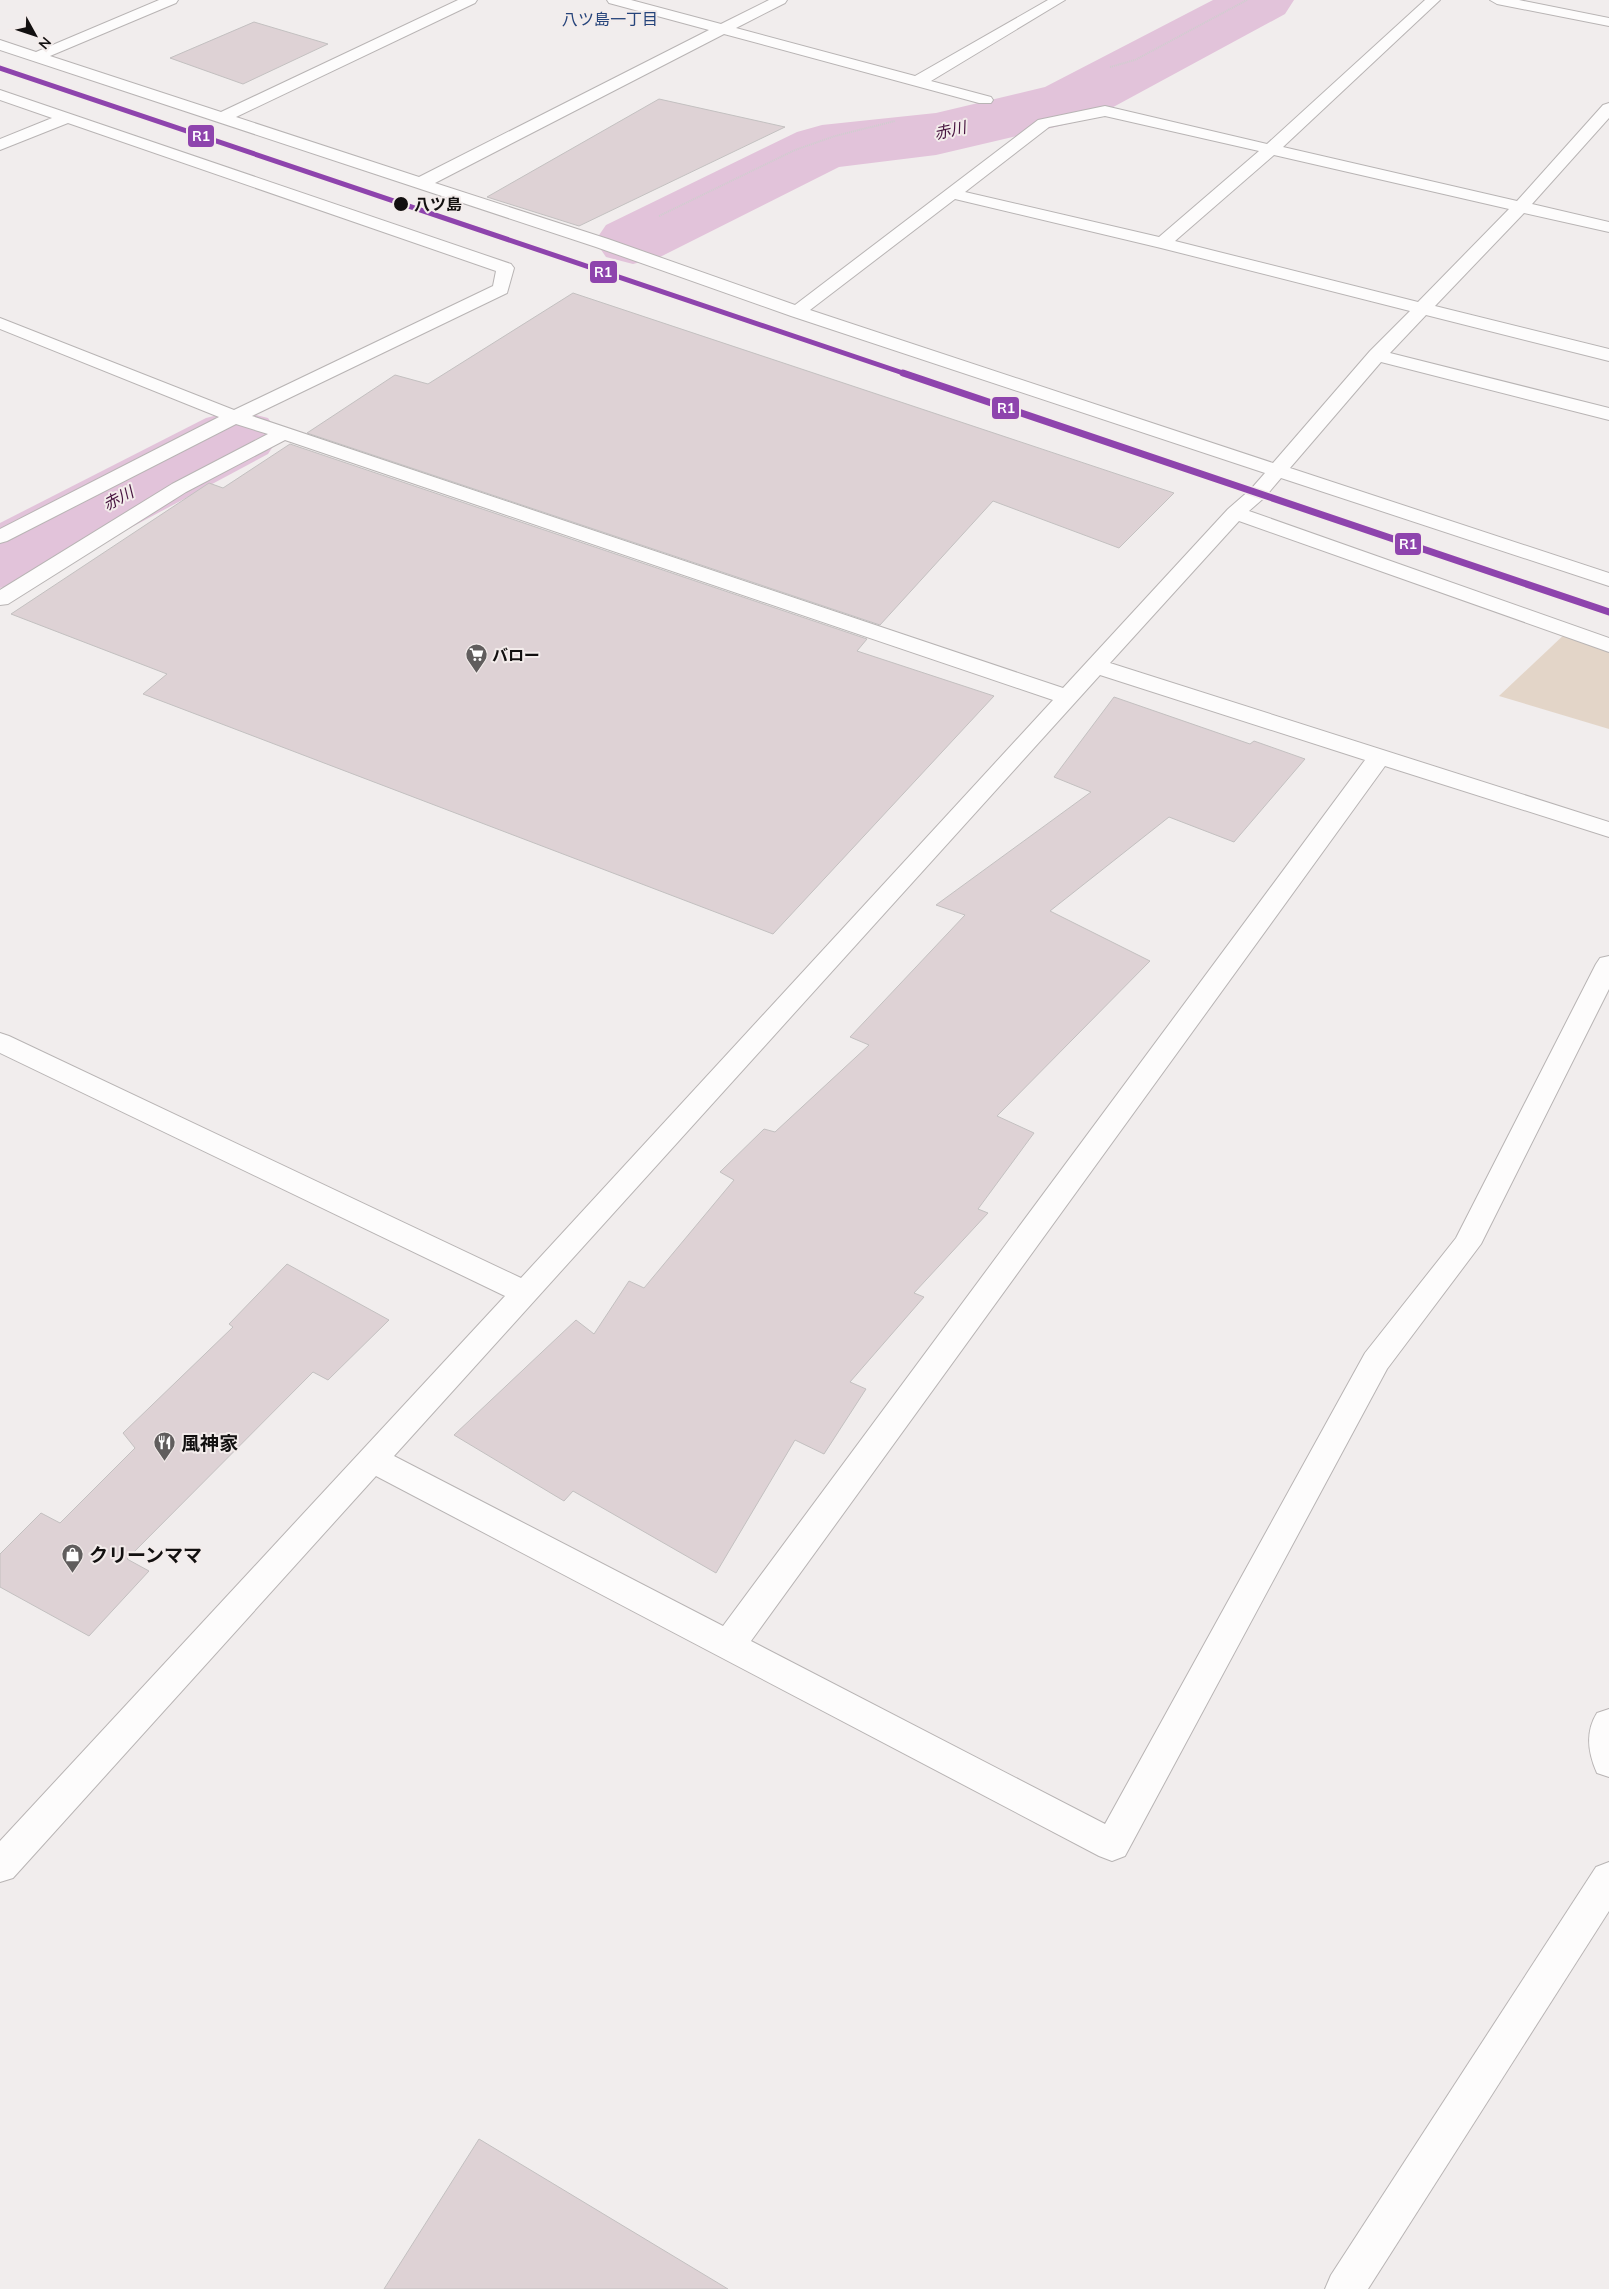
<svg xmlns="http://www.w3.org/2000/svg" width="1609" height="2289" font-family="Mulish,'Noto Sans JP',sans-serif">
<rect width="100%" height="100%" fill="#f1eded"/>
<path fill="#e3d5c8" d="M1568,631L1609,645V729L1499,696Z"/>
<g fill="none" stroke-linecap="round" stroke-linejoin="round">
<g fill="#e2c3da" fill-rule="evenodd">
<path d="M1213,0H1294L1285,14L1093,118L936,155L839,167L660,257L633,264L606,257L595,241L606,225L797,132L822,125L936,113L1045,87Z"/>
<path d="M237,410L268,418L280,436L268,454L33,580L0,588V523L206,418Z"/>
</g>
</g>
<g fill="#ded2d5" stroke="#c3c0c0">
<path d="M254,22L328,44L243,84L170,58Z"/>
<path d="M659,99L785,127L579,226L487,197Z"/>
<path d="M573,293L1174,493L1119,548L993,501L880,625L307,433L395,375L428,384Z"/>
<path d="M290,444L867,639L857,651L994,696L773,934L143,694L167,674L11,614L209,483L223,488Z"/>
<path d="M1114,697L1250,744L1254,741L1305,759L1234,842L1169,817L1050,911L1150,961L997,1116L1034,1133L978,1209L988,1213L914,1293L924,1297L850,1382L866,1389L824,1454L795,1440L716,1573L573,1491L564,1501L454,1435L576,1320L594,1334L629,1281L644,1288L734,1180L720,1172L764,1129L775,1132L869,1045L850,1037L965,915L936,905L1091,792L1054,777Z"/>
<path d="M287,1264L389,1320L328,1380L313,1372L127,1559L149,1571L89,1636L0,1587V1554L41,1513L60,1523L135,1448L123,1433L233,1327L229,1324Z"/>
<path d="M479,2139L728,2289H384Z"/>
</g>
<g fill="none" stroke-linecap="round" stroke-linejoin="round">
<defs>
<g id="minor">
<path d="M159,0H178L176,3L50,56L221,112L458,0H477L475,3L236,117L419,177L709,30L609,3L607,0H631L721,24L769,0H787L785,3L736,28L915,76L1048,0H1065L931,81L991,97L993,100L991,103H979L724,34L435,183L608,239L795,305L1038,120L1105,106L1267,144L1425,0H1440L1283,147L1517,201L1603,105L1609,103V118L1532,204L1609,222V232L1524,213L1435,306L1609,349V361L1426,315L1390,353L1609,408V420L1381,362L1290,468L1609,573V586L1281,478L1265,497L1249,511L1609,638V652L1239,521L1110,663L1609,822V837L1385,766L751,1641L1105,1824L1365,1353L1456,1238L1596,964L1600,958L1609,956V989L1481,1244L1387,1369L1125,1856L1112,1861L1099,1856L376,1476L13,1878L0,1882V1841L505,1296L0,1053V1033L9,1036L521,1278L1053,700L285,440L186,492L8,604L0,605V590L172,484L268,434L236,424L7,541L0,543V529L219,417L0,329V318L234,410L493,286L496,271L68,123L0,150V139L52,118L0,100V90L511,264L514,268L507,293L252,416L1063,688L1228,509L1251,489L1265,473L791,316L596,247L0,50V40L36,52ZM1105,116L1259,151L1159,237L965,192L1049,127ZM1274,155L1509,209L1418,302L1175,241ZM955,199L1161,248L1410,311L1370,351L1273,463L810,310ZM1100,675L1365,760L723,1626L394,1456Z"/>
<path d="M1490,0H1519L1609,18V26L1497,4Z"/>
<path d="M1609,1709V1777L1597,1773C1588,1753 1585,1732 1597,1713Z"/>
<path d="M1609,1862V1911L1368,2289H1325L1331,2275L1596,1867Z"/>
</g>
</defs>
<use href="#minor" stroke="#b8b4b4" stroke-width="2"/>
<g stroke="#cfcece" stroke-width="2" stroke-dasharray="1 1" stroke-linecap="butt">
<path d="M1110,67L1135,60L1247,0"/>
<path d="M659,216L795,150L835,136L895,121"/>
</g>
<use href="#minor" fill="#fdfcfc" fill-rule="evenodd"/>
<defs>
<path id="rail-1-far1" d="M0,68L906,374"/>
<path id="rail-1" d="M903,373L1609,612"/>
</defs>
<use href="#rail-1-far1" stroke="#f3eceb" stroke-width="8"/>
<use href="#rail-1" stroke="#f3eceb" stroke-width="10"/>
<use href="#rail-1-far1" stroke="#8e44ad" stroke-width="5"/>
<use href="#rail-1" stroke="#8e44ad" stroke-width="7"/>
</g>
<defs>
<symbol id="supermarket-pin" viewBox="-11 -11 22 30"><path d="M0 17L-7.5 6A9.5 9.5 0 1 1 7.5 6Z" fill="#605d5d" stroke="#f3eceb"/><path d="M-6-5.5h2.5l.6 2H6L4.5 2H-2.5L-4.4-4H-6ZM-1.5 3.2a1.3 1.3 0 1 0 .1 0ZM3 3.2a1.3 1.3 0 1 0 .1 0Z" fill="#fff"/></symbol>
<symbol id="restaurant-pin" viewBox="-11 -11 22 30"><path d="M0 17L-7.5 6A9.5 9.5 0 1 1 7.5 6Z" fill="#605d5d" stroke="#f3eceb"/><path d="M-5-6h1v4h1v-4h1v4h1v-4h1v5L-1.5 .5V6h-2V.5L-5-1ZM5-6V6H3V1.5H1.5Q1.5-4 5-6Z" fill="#fff"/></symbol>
<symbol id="shop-pin" viewBox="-11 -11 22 30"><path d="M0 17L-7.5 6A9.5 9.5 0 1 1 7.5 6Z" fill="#605d5d" stroke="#f3eceb"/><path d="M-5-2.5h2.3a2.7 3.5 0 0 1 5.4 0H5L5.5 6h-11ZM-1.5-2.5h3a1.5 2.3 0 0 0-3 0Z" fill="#fff"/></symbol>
</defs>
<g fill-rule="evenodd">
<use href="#supermarket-pin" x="464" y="642" width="25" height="34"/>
<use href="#restaurant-pin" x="152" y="1430" width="25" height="34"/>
<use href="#shop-pin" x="60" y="1542" width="25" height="34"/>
</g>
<circle fill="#121010" stroke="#f3eceb" stroke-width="2" cx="401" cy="204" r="8"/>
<g text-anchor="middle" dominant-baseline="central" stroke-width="4" stroke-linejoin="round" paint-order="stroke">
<g font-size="16" fill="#25447b" stroke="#f3eceb">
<text x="610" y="19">八ツ島一丁目</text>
</g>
<g font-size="16" font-style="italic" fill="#47143f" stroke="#f3eceb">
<text transform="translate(950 130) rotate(-12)">赤川</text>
<text transform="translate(118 498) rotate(-28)">赤川</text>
</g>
<g font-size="16" font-weight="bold" fill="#121010" stroke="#f3eceb" text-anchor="start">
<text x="414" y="204">八ツ島</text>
</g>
<g font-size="16" font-weight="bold" fill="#121010" stroke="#f3eceb" text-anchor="start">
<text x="492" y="655">バロー</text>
</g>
<g font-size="19" font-weight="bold" fill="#121010" stroke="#f3eceb" text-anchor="start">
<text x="181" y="1443">風神家</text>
<text x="89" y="1555">クリーンママ</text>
</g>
</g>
<g stroke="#f3eceb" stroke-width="2">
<rect x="187" y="124" width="28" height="24" rx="5" fill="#8e44ad"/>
<rect x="589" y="260" width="29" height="24" rx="5" fill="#8e44ad"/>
<rect x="991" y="396" width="29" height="24" rx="5" fill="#8e44ad"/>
<rect x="1394" y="532" width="28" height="24" rx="5" fill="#8e44ad"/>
</g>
<g font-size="14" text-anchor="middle" font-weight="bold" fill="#fff">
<text x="201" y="141">R1</text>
<text x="603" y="277">R1</text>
<text x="1006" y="413">R1</text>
<text x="1408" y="549">R1</text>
</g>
<g transform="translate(35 35) rotate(130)" stroke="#f3eceb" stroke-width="4" paint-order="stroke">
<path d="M0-4L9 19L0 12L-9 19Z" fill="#121010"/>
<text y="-8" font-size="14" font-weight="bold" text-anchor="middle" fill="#121010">N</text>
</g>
</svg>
